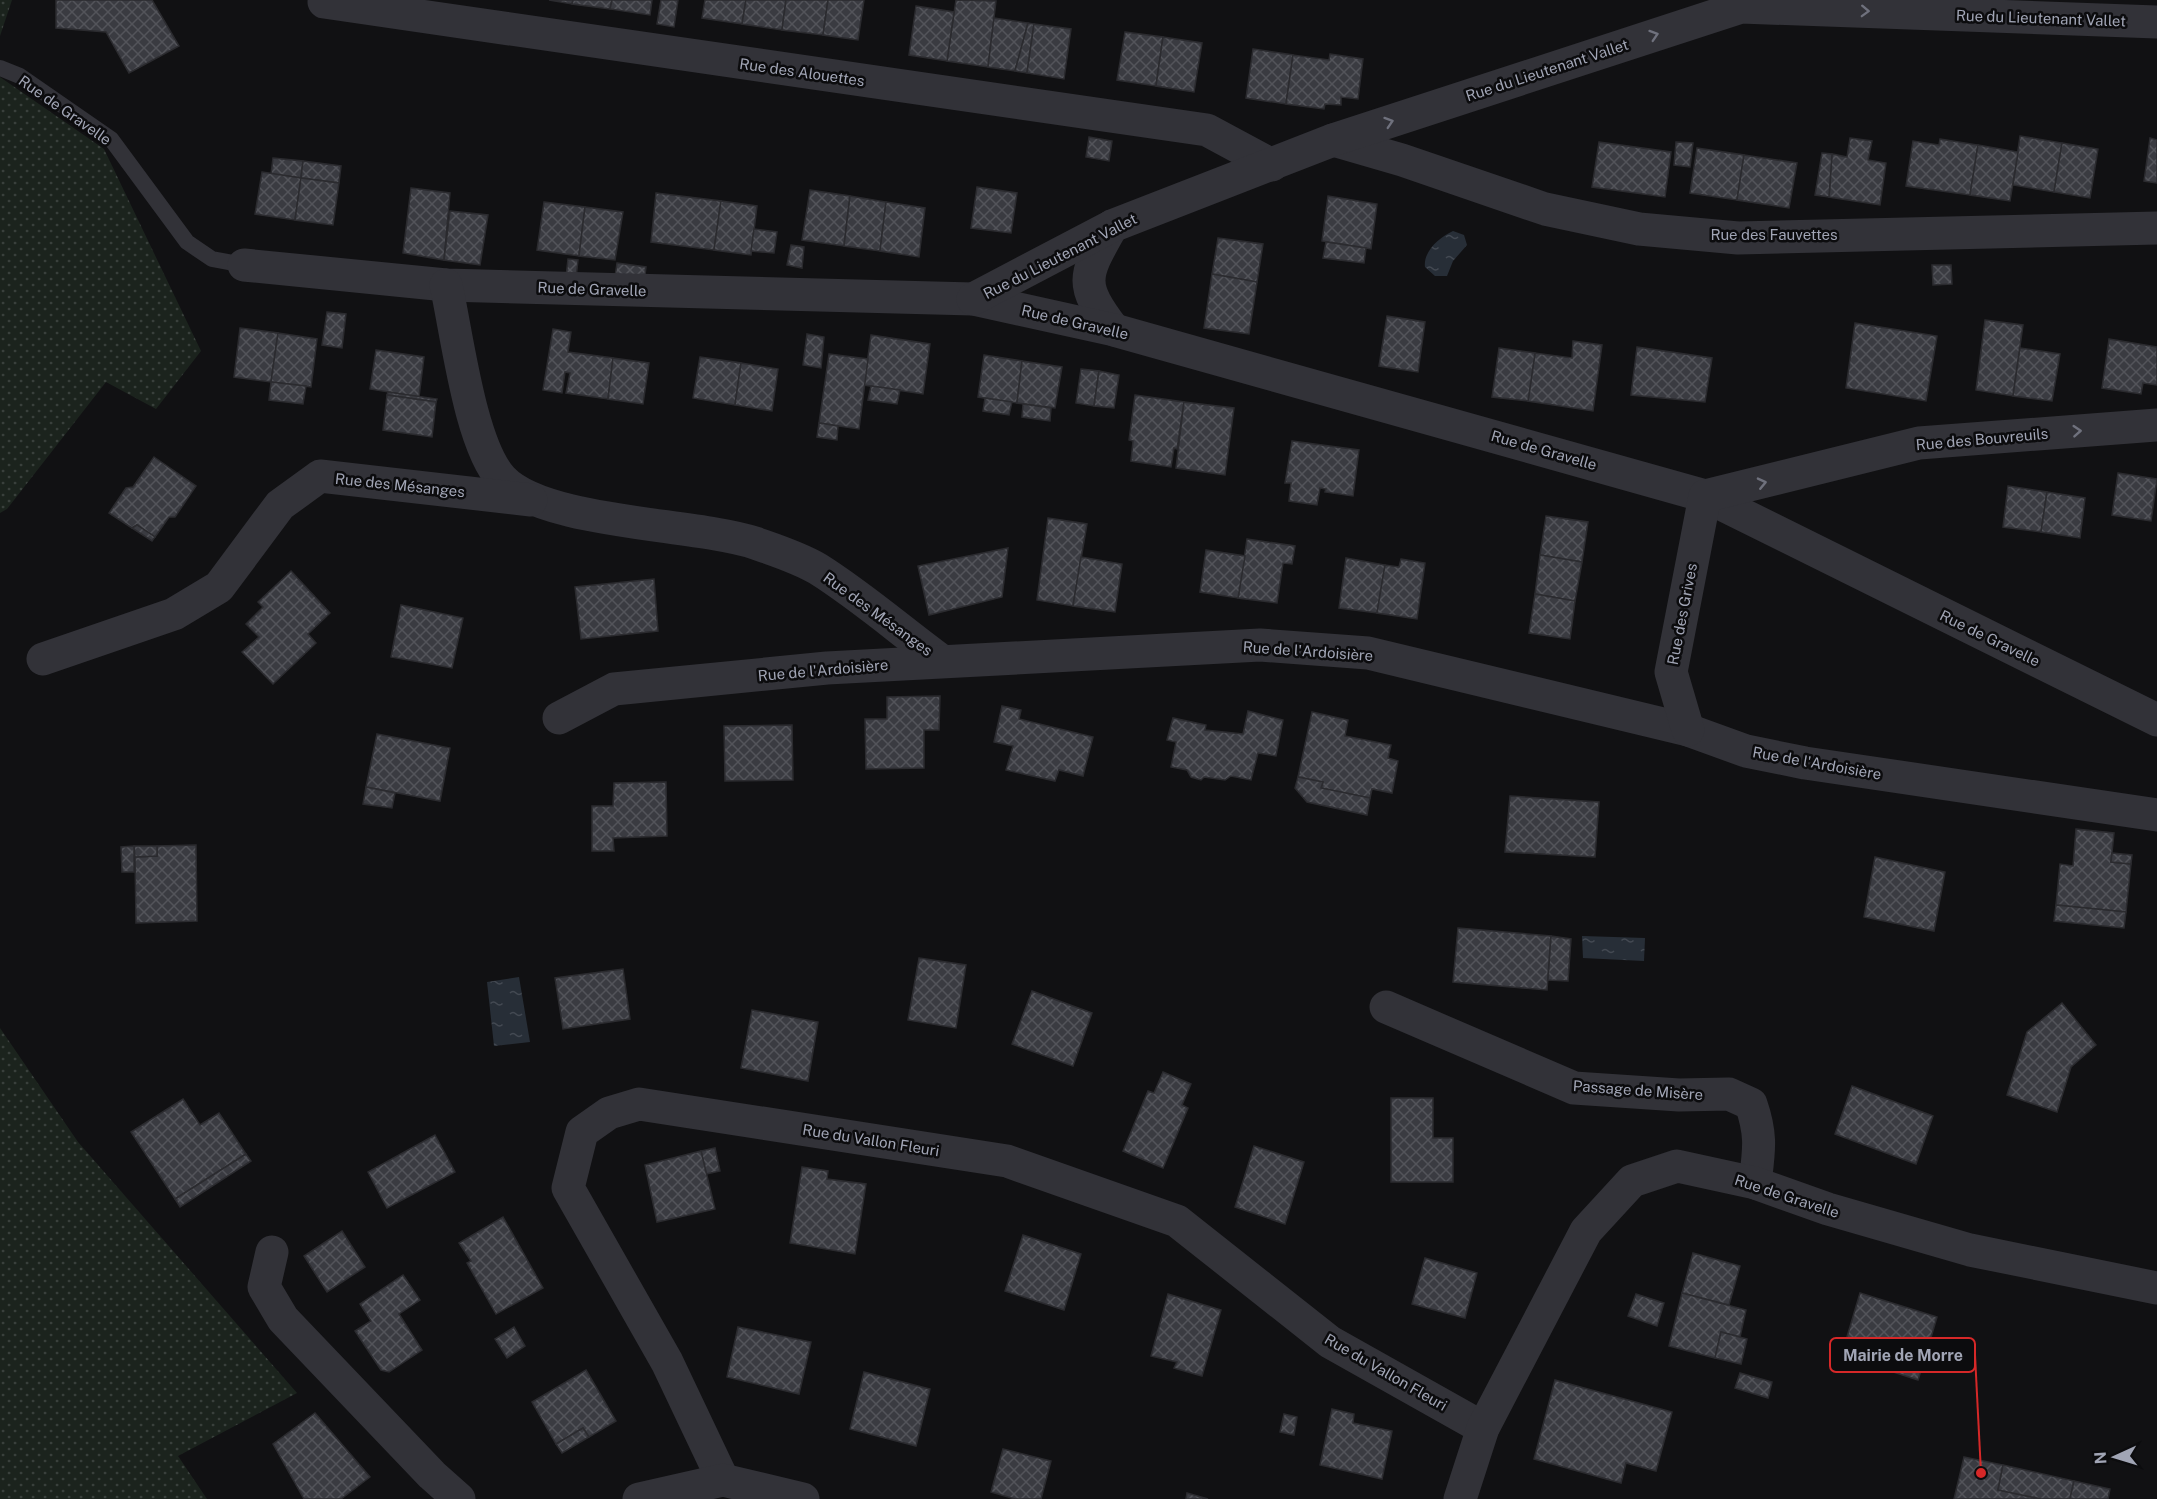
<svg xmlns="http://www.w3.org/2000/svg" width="2157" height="1499" font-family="'Public Sans',sans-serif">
<defs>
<pattern id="grass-dots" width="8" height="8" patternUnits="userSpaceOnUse" patternTransform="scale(1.5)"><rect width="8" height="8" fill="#1b231d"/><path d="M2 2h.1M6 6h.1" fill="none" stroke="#39403c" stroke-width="1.8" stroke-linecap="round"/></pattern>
<pattern id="water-ripples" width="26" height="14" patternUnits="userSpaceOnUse" patternTransform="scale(1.5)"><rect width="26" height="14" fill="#272e37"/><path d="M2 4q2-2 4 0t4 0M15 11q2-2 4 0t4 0" fill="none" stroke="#434952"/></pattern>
<pattern id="building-cross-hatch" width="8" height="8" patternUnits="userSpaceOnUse" patternTransform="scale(1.5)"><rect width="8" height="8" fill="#3a3b41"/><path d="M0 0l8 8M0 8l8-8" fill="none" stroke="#53545a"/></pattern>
</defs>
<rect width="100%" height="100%" fill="#111113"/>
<g fill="url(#grass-dots)">
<path d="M0,0H12L0,36Z"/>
<path d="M0,77L104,149L201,351L156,409L106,382L7,509L0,513Z"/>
<path d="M0,1028L78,1142L297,1393L178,1456L207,1499H0Z"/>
</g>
<g fill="url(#water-ripples)">
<path d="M1453,231L1464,235L1467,245L1453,261L1447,276H1435L1425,267C1423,251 1440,237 1453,231Z"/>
<path d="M1582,936L1645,938L1644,961L1583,958Z"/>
<path d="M519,977L530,1042L494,1046L487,982Z"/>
</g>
<g fill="url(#building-cross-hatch)" stroke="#2b2b2f" stroke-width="1.5">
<path d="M56,0H152L179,46L129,73L106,32L56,28Z"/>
<path d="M549,0H573L572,4Z"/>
<path d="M573,0H612L610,9L572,4Z"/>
<path d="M612,0H652L650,15L610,9Z"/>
<path d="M661,0H678L674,27L657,24Z"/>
<path d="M705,0H746L742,24L702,18Z"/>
<path d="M746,0H786L782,30L742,24Z"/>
<path d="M786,0H828L823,35L782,30Z"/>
<path d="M828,0H864L858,40L823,35Z"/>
<path d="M956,0L996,1L988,67L947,61Z"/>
<path d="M916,6L954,12L947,61L909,55Z"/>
<path d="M994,18L1028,23L1015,71L988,67Z"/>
<path d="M1028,23L1034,24L1027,73L1015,71Z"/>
<path d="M1034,24L1071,29L1064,79L1027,73Z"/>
<path d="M1125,32L1163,37L1156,86L1117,80Z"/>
<path d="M1163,37L1202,43L1194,92L1156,86Z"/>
<path d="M1253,49L1293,55L1286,104L1246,98Z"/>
<path d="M1330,54L1363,59L1358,99L1341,97V105L1325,104L1324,109L1286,104L1293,55L1329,60Z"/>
<path d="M2020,136L2062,143L2054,192L2013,185Z"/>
<path d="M1089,137L1112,141L1109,161L1086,157Z"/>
<path d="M1850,138L1872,141L1868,160L1886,163L1880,205L1829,197L1832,154L1847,157Z"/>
<path d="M2150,138L2157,140V183L2144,181Z"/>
<path d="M1940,139L1978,145L1970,195L1906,186L1913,141L1939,145Z"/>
<path d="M1599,142L1671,152L1665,197L1592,187Z"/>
<path d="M1676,142L1693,143L1690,167L1674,165Z"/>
<path d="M2062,143L2098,149L2090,198L2054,192Z"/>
<path d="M1978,145L2018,152L2010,201L1970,195Z"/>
<path d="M1697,148L1744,155L1737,200L1690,193Z"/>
<path d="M1822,153L1832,154L1829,197L1815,195Z"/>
<path d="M1744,155L1797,163L1789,208L1737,200Z"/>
<path d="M273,158L303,161L301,178L271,174Z"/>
<path d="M303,161L341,166L339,183L301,178Z"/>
<path d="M262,172L301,178L295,220L255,214Z"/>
<path d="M301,178L339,183L333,225L295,220Z"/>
<path d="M977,187L1017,193L1011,233L971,228Z"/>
<path d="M411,188L450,193L444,260L403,253Z"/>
<path d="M810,190L850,196L844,246L802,240Z"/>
<path d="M656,193L721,201L714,250L651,242Z"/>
<path d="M850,196L886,202L880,251L844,246Z"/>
<path d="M1328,196L1377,204L1371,249L1322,241Z"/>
<path d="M721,201L757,206L751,255L714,250Z"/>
<path d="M544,202L585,207L579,256L537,250Z"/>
<path d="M886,202L925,208L919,257L880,251Z"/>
<path d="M585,207L623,212L615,260L579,256Z"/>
<path d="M450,211L488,215L480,265L444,260Z"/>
<path d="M754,229L777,232L774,253L751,251Z"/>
<path d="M1218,238L1263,244L1257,282L1212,274Z"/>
<path d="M1326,242L1366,248L1364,263L1323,258Z"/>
<path d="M791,245L804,247L802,268L787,265Z"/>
<path d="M568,259L578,260L576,278L566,277Z"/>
<path d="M617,263L646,267L644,283L614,284Z"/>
<path d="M1932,265H1951L1952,284L1933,285Z"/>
<path d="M1212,274L1257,282L1249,334L1204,328Z"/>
<path d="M327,312L346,314L342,348L322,345Z"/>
<path d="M1387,316L1425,322L1418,372L1379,366Z"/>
<path d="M1985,320L2023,325L2013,396L1976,390Z"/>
<path d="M1855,323L1937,336L1926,401L1846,388Z"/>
<path d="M240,328L278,333L271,382L234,377Z"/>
<path d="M553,329L571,332L568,352L613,358L608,399L566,393L570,373L565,372L562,393L543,390Z"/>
<path d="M278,333L317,339L311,387L271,382Z"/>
<path d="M807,334L824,337L821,368L803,365Z"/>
<path d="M871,335L930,344L923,394L864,385Z"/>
<path d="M2109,339L2157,347V385L2143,383L2141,394L2102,388Z"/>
<path d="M1573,341L1602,345L1593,411L1528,401L1535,353L1572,358Z"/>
<path d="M1637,347L1712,358L1705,402L1631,395Z"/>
<path d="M1499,348L1535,353L1528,401L1492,397Z"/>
<path d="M2020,348L2060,354L2052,401L2013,396Z"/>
<path d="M376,350L424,357L419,397L370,389Z"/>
<path d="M829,354L868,359L859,429L819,423Z"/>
<path d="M984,355L1022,361L1017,403L978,397Z"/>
<path d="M700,357L741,363L735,405L693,398Z"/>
<path d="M613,358L649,363L643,404L608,399Z"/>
<path d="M1022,361L1062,367L1055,408L1017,403Z"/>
<path d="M741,363L778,369L772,411L735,405Z"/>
<path d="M1081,369L1099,371L1094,406L1076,403Z"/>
<path d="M1099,371L1119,375L1114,408L1094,406Z"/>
<path d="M271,382L306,386L303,404L269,400Z"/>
<path d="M871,386L900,390L897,404L868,400Z"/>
<path d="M388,392L437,399L436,402L387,395Z"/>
<path d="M387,395L436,402L432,437L383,430Z"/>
<path d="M1135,395L1184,402L1177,449L1174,448L1171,467L1131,461L1133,441L1129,440Z"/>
<path d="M985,398L1012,402L1009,415L983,411Z"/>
<path d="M1184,402L1234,408L1225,475L1176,468Z"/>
<path d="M1023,404L1051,408L1050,421L1022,417Z"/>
<path d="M819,423L838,426L837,440L817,437Z"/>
<path d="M1292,441L1359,450L1353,496L1325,492L1326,489L1320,488L1317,505L1289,501L1291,483H1285Z"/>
<path d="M154,457L196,486L175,517H169L155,537L137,525L132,528L109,513L126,488L133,487Z"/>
<path d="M2118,473L2157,479L2151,521L2112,515Z"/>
<path d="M2008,486L2047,492L2041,532L2003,527Z"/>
<path d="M2047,492L2085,498L2080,538L2041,532Z"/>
<path d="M1546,516L1588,522L1582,562L1540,555Z"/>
<path d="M1048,518L1087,524L1073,606L1037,600Z"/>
<path d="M137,525L155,537L152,541L132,528Z"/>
<path d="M1247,539L1295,546L1292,564L1283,563L1277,603L1238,598Z"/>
<path d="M1008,548L1002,597L929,615L918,566Z"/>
<path d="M1206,550L1245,556L1238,598L1200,592Z"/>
<path d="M1540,555L1582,562L1575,601L1535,594Z"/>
<path d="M1081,557L1122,564L1115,612L1073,606Z"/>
<path d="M1346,558L1385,565L1377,613L1339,608Z"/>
<path d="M1401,559L1425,563L1417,619L1377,613L1385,565L1399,567Z"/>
<path d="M291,571L330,613L308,634L316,643L273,684L242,652L259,637L246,624L263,607L258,602Z"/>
<path d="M654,579L658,631L581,639L575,587Z"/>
<path d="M1535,594L1575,601L1570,639L1529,633Z"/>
<path d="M401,605L463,618L452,668L391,657Z"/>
<path d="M940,696L939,730H924V768L866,769L865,719H887V697Z"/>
<path d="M1002,706L1021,710L1019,719L1093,737L1083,776L1059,770L1055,781L1006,770L1013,746L994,742Z"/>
<path d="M1248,711L1283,720L1276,756L1258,753L1251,780L1231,776L1225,780L1204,777L1201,780L1191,777L1187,770L1171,767L1176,742L1167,740L1173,718L1206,725L1205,730L1243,734Z"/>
<path d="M1312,712L1348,720L1345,736L1391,745L1388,758L1398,761L1392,793L1372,789L1370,798L1321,788L1323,782L1298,777Z"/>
<path d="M792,725L793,780L725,781L724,726Z"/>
<path d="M377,734L450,748L440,801L366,787Z"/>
<path d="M1298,777L1323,782L1321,788L1370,798L1367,815L1307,802L1295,788Z"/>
<path d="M666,782L667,836L613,838L614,851H592V806H613L614,783Z"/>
<path d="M366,787L395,793L392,808L363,804Z"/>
<path d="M1510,796L1599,802L1595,857L1505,852Z"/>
<path d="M2076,829L2114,833L2111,862L2131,864L2126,912L2056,905L2060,864L2073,866Z"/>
<path d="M196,845L197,921L136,923L135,857L157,856V846Z"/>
<path d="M134,846H157V856L135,857Z"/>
<path d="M134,846V872H122L121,847Z"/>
<path d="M2112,853L2132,855L2131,864L2111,862Z"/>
<path d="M1875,857L1945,872L1934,931L1864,917Z"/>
<path d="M2056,905L2126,912L2124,928L2054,921Z"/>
<path d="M1458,928L1551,936L1547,990L1453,982Z"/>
<path d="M1551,936L1571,939L1568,981L1548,980Z"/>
<path d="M919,958L966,965L956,1028L908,1020Z"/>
<path d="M623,969L630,1019L563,1029L555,978Z"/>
<path d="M1032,991L1092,1013L1073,1066L1012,1044Z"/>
<path d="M2062,1003L2096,1045L2071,1067L2057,1112L2007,1095L2027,1032Z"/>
<path d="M752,1010L818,1022L808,1081L741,1068Z"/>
<path d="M1163,1072L1191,1084L1182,1105L1188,1108L1163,1168L1123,1151L1148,1091L1154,1093Z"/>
<path d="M1852,1086L1933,1116L1916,1164L1835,1134Z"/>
<path d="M1391,1098H1433V1138H1453V1182H1391Z"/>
<path d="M183,1099L200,1125L219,1113L246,1154L175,1199L131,1132Z"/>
<path d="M435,1135L455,1172L387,1208L368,1172Z"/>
<path d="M1254,1146L1304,1162L1285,1224L1235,1207Z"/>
<path d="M715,1148L720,1171L706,1174L701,1151Z"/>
<path d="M701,1151L715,1209L657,1222L645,1165Z"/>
<path d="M246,1154L251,1161L180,1207L175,1199Z"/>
<path d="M802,1167L828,1171L827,1179L866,1184L855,1254L790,1243Z"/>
<path d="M503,1217L543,1288L496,1314L467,1263L471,1261L459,1243Z"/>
<path d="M342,1231L365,1267L327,1292L304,1256Z"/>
<path d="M1023,1235L1081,1254L1064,1310L1005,1291Z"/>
<path d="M1693,1253L1740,1266L1729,1305L1682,1293Z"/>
<path d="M1425,1258L1477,1273L1465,1318L1412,1304Z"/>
<path d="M403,1275L420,1300L399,1314L422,1350L389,1372L381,1370L355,1331L371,1321L360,1304Z"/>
<path d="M1682,1293L1746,1310L1740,1337L1721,1332L1715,1358L1669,1346Z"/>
<path d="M1860,1293L1937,1317L1925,1358L1888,1347L1881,1368L1841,1357Z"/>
<path d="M1168,1294L1221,1310L1202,1376L1174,1368L1177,1362L1151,1356Z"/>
<path d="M1636,1294L1664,1303L1657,1326L1628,1316Z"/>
<path d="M514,1327L525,1346L507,1358L495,1339Z"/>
<path d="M738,1327L811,1342L799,1394L727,1377Z"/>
<path d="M1721,1332L1747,1339L1741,1364L1715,1358Z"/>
<path d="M1888,1347L1925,1358L1918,1380L1881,1368Z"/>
<path d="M586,1370L616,1421L589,1437L583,1428L556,1444L532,1402Z"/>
<path d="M864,1372L930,1389L916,1446L850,1429Z"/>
<path d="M1740,1373L1772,1382L1768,1398L1735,1388Z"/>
<path d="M1555,1380L1672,1412L1656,1471L1626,1463L1621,1483L1534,1459Z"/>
<path d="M1332,1409L1354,1414L1353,1423L1392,1431L1382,1479L1320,1465Z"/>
<path d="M315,1413L370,1477L341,1499H304L273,1444Z"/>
<path d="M1284,1414L1297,1417L1294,1435L1280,1432Z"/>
<path d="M583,1428L589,1437L562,1453L556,1444Z"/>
<path d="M1003,1449L1051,1461L1041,1499H1015L991,1492Z"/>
<path d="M1964,1457L2003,1465L1998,1490L2041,1499H1954Z"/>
<path d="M2003,1465L2074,1481L2070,1499H2041L1998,1490Z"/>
<path d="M2074,1481L2110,1489L2108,1499H2070Z"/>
<path d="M1187,1493L1208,1499H1186Z"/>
</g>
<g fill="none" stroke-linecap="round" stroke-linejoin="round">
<path stroke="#323238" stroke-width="16" d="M0,68L20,76L111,139L187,242L212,259L244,265"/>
<g stroke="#323238" stroke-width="33">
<path d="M324,2L1207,130L1272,165"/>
<path d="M1333,140L1402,160L1545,209L1639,229L1738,238L2157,228"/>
<path d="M1112,226C1084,276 1078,283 1114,330"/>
<path d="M244,265L446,285L973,299L1114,330L1705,496L2157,720"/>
<path d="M446,285C457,334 470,445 502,479C544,524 694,523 755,543C775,550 800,558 818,569C861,596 901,631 942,661"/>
<path d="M973,299L1112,226L1333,140L1741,7L2157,22"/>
<path d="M43,659L174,614L219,587L280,505L320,476L531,500"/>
<path d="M559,718L614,689L827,668L1260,645L1368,653L1688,730L1746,751L1805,763L2157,815"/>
<path d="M1688,730L1671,672L1705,496L1919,443L2157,425"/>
<path d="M1386,1007L1574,1088L1679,1095L1729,1094L1751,1104C1762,1136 1759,1150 1755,1183"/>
<path d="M272,1252L264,1287L283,1319L432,1475L459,1499"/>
<path d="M723,1480L667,1362L568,1188L582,1132L609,1113L639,1104L1007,1161L1177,1221L1330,1342L1483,1428"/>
<path d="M639,1499L723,1480L803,1499"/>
<path d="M1460,1499L1483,1428L1586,1231L1632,1181L1677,1166L1755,1183L1828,1209L1970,1250L2157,1288"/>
</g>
</g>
<defs><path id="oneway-chevron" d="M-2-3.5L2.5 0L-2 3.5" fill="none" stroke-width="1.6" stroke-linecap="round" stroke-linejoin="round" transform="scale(1.5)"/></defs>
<g stroke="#6f717d">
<use href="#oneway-chevron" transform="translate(1865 11) rotate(2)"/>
<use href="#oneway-chevron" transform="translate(1654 35) rotate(-18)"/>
<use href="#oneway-chevron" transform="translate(1389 122) rotate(-18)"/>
<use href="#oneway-chevron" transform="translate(2077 431) rotate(-4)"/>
<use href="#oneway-chevron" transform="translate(1762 483) rotate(-13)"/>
</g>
<g text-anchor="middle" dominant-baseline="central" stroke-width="5" stroke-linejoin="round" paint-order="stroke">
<g font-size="15" fill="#a1a5b5" stroke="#0c0c0e">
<text transform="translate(2041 18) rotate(2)">Rue du Lieutenant Vallet</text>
<text transform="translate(1547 70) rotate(-18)">Rue du Lieutenant Vallet</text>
<text transform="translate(802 72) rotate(8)">Rue des Alouettes</text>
<text transform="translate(65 110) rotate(35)">Rue de Gravelle</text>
<text x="1774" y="234">Rue des Fauvettes</text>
<text transform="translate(1060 256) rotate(-27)">Rue du Lieutenant Vallet</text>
<text transform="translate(592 289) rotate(2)">Rue de Gravelle</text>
<text transform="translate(1075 322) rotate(13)">Rue de Gravelle</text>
<text transform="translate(1982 439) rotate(-5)">Rue des Bouvreuils</text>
<text transform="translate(1544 450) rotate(16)">Rue de Gravelle</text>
<text transform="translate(400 485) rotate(6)">Rue des Mésanges</text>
<text transform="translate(878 614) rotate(36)">Rue des Mésanges</text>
<text transform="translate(1682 614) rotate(-79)">Rue des Grives</text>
<text transform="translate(1990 638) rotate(26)">Rue de Gravelle</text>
<text transform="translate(1308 651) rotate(4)">Rue de l'Ardoisière</text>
<text transform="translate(823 670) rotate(-5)">Rue de l'Ardoisière</text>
<text transform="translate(1817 763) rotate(10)">Rue de l'Ardoisière</text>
<text transform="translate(1638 1090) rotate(4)">Passage de Misère</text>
<text transform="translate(871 1140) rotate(9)">Rue du Vallon Fleuri</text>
<text transform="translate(1787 1196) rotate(18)">Rue de Gravelle</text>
<text transform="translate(1386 1372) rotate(30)">Rue du Vallon Fleuri</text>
</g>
</g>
<path fill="none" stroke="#d62828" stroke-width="2" d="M1981 1473L1975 1355"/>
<circle fill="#d62828" stroke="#0c0c0e" stroke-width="2" cx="1981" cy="1473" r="6"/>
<rect fill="#0c0c0e" stroke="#d62828" stroke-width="2" x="1830" y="1338" width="145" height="34" rx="6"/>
<g font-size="16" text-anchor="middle" font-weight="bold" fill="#a1a5b5">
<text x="1903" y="1361">Mairie de Morre</text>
</g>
<g transform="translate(2115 1457) rotate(266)" stroke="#0c0c0e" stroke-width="4.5" paint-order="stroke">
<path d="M0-4.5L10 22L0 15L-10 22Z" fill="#a1a5b5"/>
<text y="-9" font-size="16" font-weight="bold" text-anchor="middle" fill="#a1a5b5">N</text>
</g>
</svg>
